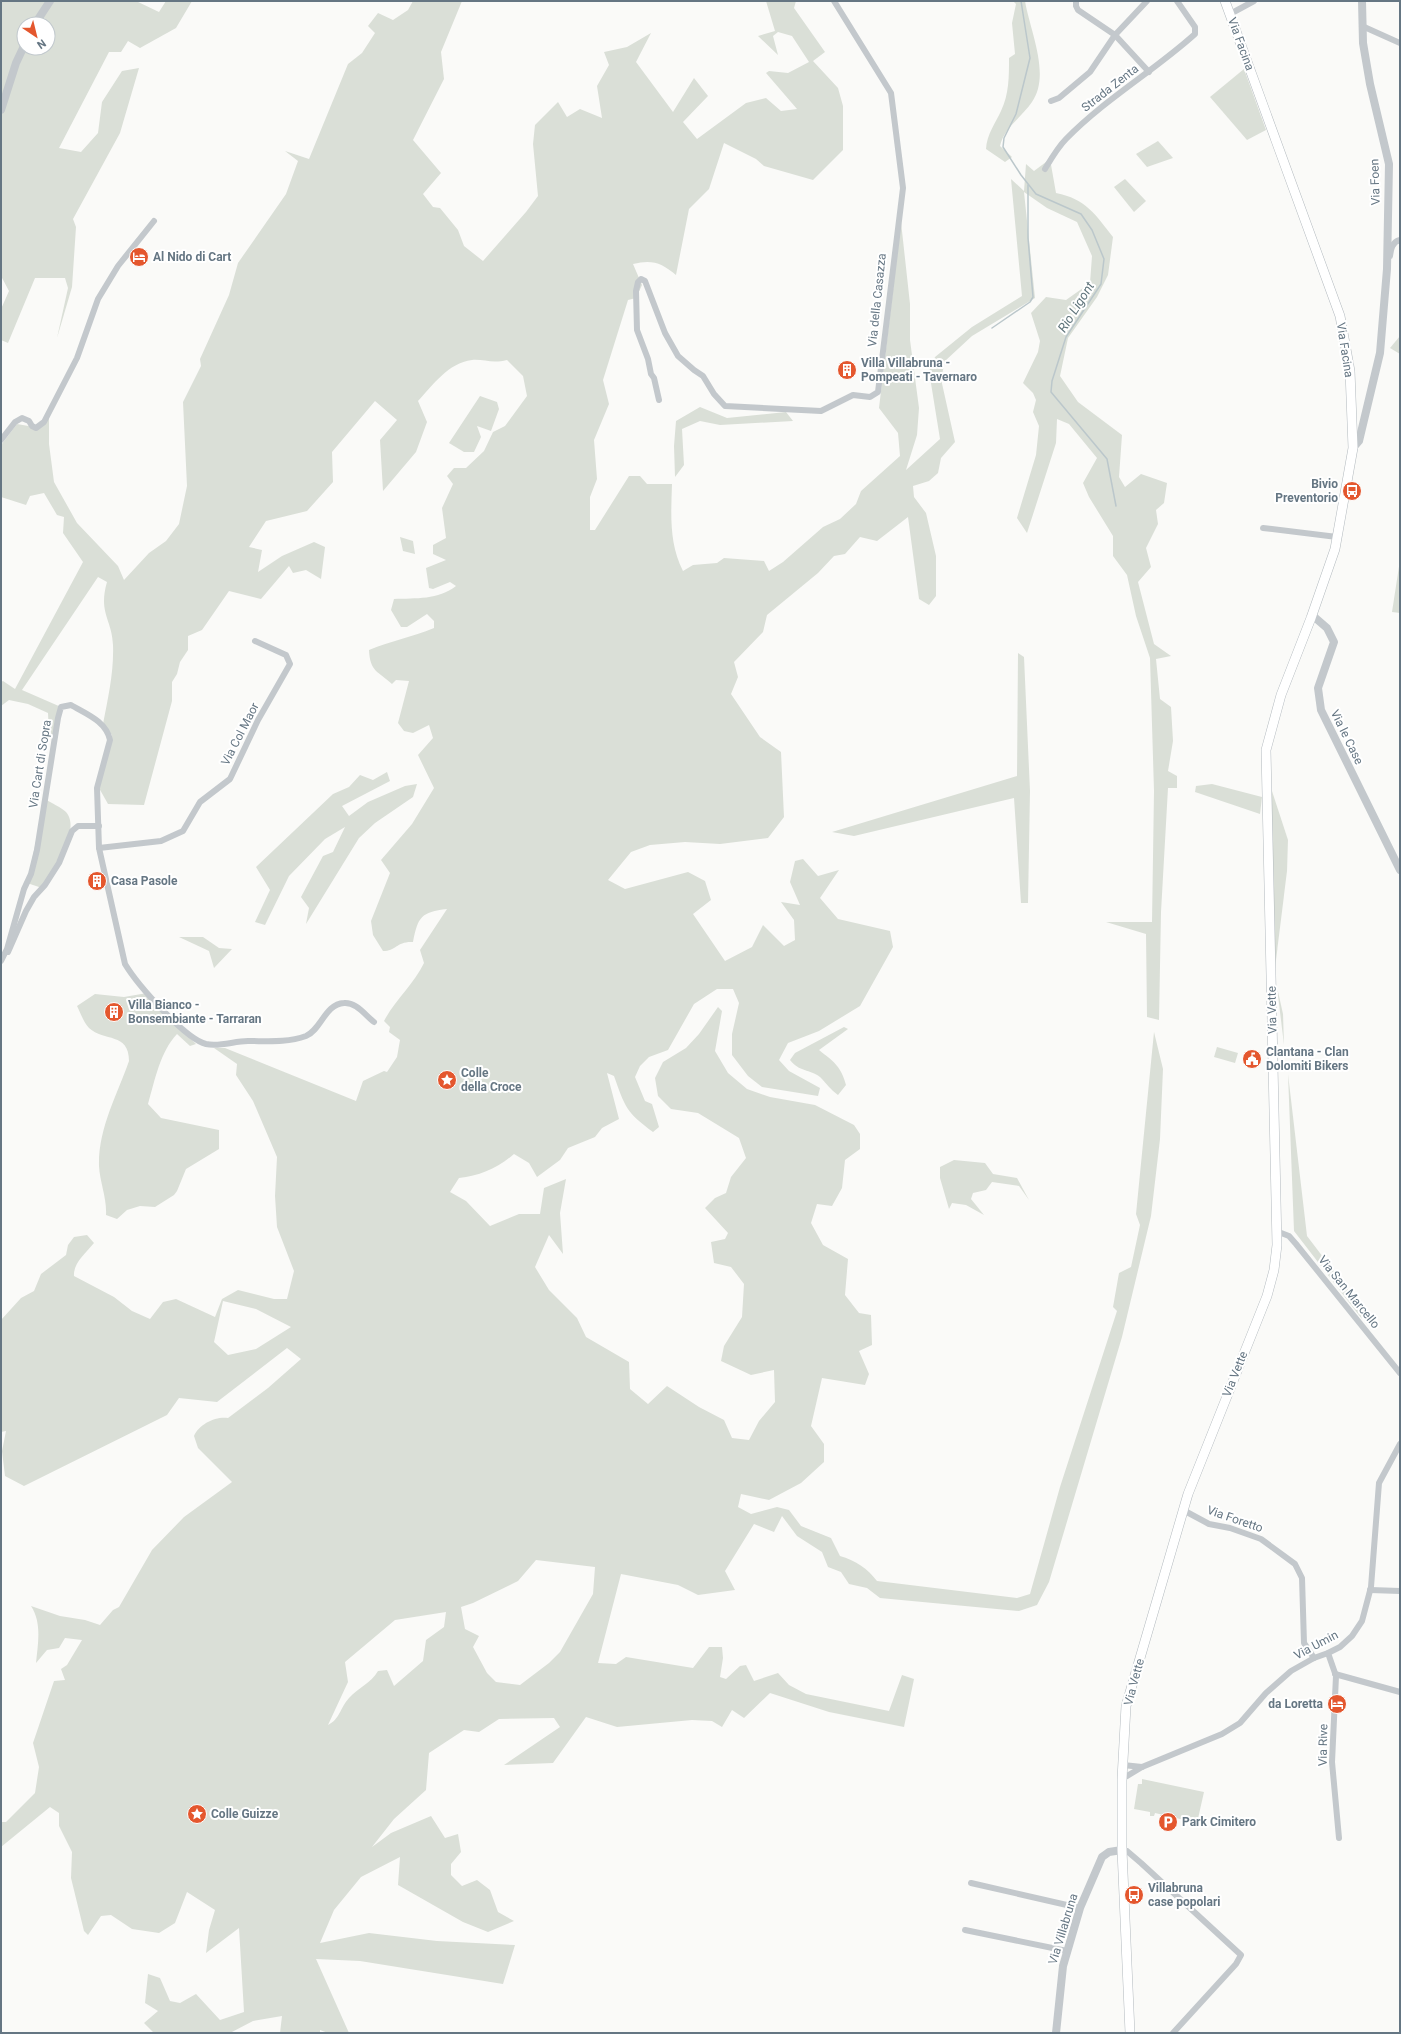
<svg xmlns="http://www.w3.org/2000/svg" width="1401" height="2034" font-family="Roboto,sans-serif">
<rect width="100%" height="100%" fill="#fafaf8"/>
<g fill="#dadfd7" fill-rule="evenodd">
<path d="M1,1H136L159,12L166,1H192L176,28L140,48L128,41L121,52H109L59,148L81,152L98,133L102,102L122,71L139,68L120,133L73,219L76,227L72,287L57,338L68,288L65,278H35L8,343L1,340V309L9,291L1,276ZM24,24H48V48H24Z"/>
<path d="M413,1H462L441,52L444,79L413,140L441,173L423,194L433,207L440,208L458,230L464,246L483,261L526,212L538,196L533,144L535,125L558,102L567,117L580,109L602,118L597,86L609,65L604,52L627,47L651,33L636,62L673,112L694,78L708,96L683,122L697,139L746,103L766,98L781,111L797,109L766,73L769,71L788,73L809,62L792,36L778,32L773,36L778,55L758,36L775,31L766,1H796L794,8L825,52L813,61L838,88L843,106V150L813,180L764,166L756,159L724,143L709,189L689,209L676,275C662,263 652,259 633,264L642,285L636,298L628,300L603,380L609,404L594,440L597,479L590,497V530H595L629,476H640L647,484H672C671,515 669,543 683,571L693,565L717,563L724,558L764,561L769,571L783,562L823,527L840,519L856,504L861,491L900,456L898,433L879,408L901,222L910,304V340L919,408L917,435L906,470L940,439L929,371L935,357L972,327L1022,296L1011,179L1024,191L1026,164L1034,171L1050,159L1056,193C1086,199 1095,214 1113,237L1108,275L1097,297L1068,338L1060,376L1078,402L1122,435L1119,477L1125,487L1141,474L1167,483L1164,503L1156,510L1158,524L1146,548L1151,567L1138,582L1154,644L1171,656L1156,659L1160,699L1171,707L1173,741L1168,771L1177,776V788H1168L1161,912L1159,1020L1147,1017L1146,934L1106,922H1152L1154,791L1150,658L1136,616L1127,575L1113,556V536L1089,497L1083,483L1097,458L1069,424L1057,419L1056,443L1027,533L1017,518L1036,455L1039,426L1033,412L1036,400L1033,393L1023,383L1038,352L1040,341L1031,313L1046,297L1066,300L1090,283L1092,256L1077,222L1047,208L1024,192L1035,298L972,336L945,361L941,379L955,442L941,458L938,473L929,481L913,486L914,497L926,513L936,556V596L929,605L919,599L908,517L877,541L860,537L845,554L834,556L818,573L767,615L763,632L734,662L738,677L731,694L760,737L781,752L784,817L768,838L720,844L685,842L650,845L631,852L608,880L625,889L688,872L705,881L711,900L693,914L725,961L752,947L763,925L784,946L795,940L794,920L781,902L800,905L790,882L795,861L803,859L818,876L839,870L820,898L838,919L890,931L893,947L860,1006L819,1031L788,1043L779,1060L789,1071L820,1088L818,1096L762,1087L748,1076L732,1055V1034L739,1003L733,989H717L694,1004L668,1050L649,1057L640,1066L635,1077L645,1101L652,1104L659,1127L653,1132C626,1112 625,1107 614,1076L607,1073L619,1119L602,1128L595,1137L568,1148L560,1160L537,1177L529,1163L514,1154C498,1168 480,1176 459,1178L450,1192L466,1201L490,1226L519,1214H540L544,1188L566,1179L560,1213L563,1254L549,1235L535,1267L549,1290L577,1318L586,1337L629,1362L630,1389L648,1404L667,1386L699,1407L724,1420L732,1438L749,1440L759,1421L775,1402L774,1370L751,1375L721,1361L724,1346L742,1317L744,1284L731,1267L714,1263L711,1242L725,1239L728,1233L705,1208L715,1198L726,1193L731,1177L746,1158L739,1138L698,1113L671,1109L658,1096L655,1078L663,1062L686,1048L699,1034L718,1007L722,1011L715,1051L728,1073L747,1089L770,1097L815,1105L854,1125L860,1134V1149L845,1160L842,1188L832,1206L817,1204L811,1223L823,1245L848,1259L845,1295L859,1313L871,1315L872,1345L859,1351L869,1374L865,1385L822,1378L811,1426L824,1444V1462L801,1483L769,1500L741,1494L738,1507L751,1514L777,1507L789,1510L801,1526L831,1538L840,1556C855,1560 868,1569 877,1581L1017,1598L1030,1594L1060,1487L1117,1311L1113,1307L1119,1273L1131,1267L1140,1225L1136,1214L1154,1032L1163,1069L1160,1139L1151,1216L1122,1337L1049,1582L1037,1605L1019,1611L880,1598L867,1588L849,1584L841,1572L828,1567L822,1552L797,1536L782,1516L774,1532L754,1524L725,1571L735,1590L698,1595L678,1585L621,1574L598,1663L616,1664L626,1657L693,1668L709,1647H722L723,1658L720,1677L726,1679L740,1666L746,1665L754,1681L778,1673L789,1685L806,1694L889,1711L902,1675L914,1679L904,1727L829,1712L770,1693L744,1718L732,1710L722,1727L712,1721L692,1720L617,1727L586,1717L553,1763L504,1765L560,1727L554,1718L499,1719L479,1732L464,1730L429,1753L426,1790L394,1819L372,1847L391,1833L431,1816L445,1838L458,1834L461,1852L451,1864V1875L462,1886L477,1880L490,1890L498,1912L514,1921L488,1932L463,1922L398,1885L400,1857L361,1877L334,1910L320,1943L369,1933L437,1941L515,1945L503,1984L360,1961L316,1959L349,2033H328L320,2030V2033H280L282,2016L253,2021L230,2033H154L144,2023L158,2011L145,2003L148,1974L160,1978L170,2001L180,2003L196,1994L220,2020L244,2012L239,1928L206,1953L209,1930L215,1910L187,1892L175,1923L159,1933L132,1929L111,1915L101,1916L88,1935L84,1931L71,1878L72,1852L59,1826V1813L50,1807L1,1847V1822H6L35,1793L39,1767L33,1743L54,1681L65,1680L61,1669L67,1665L82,1640L65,1638L59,1648L47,1650L36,1663C38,1643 42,1623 31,1606L60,1616L85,1620L100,1625L113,1610L119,1607L152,1550L184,1517L232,1482L198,1448L194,1436C199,1424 216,1416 228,1418L268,1388L301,1359L287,1348L217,1402L179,1398L167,1415L24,1486L5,1476L2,1451L6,1431L1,1432V1320L21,1298L34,1291L41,1274L66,1255L68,1245L74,1237L87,1235L94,1243C86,1253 73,1263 74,1276L114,1297L132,1311L150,1319L163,1302L176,1299L215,1317L222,1299L238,1290L274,1299H287L294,1271L277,1227L275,1196L277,1157L253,1101L236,1075L237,1064L214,1048H225L356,1101L363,1081L384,1071L387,1072L397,1057L400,1040L389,1032L390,1027L384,1021C395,1000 414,984 424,963L420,950L447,909C421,912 418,917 413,942C397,941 396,951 383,951L373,935L371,921L390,873L381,860L412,824L434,788L418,755L433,738L429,725L413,733L404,731L398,723L409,681L396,680L392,684C378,671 370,672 369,650C391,641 412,637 434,628V621L427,614L407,627H401L391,610L394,599C416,598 438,600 456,586L450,582L433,589L429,588L426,568L446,560L433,554V545L446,538L442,508L453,484L447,476L454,468H466L484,451L493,432L505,426L527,396L523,376L507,360C492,364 484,359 472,360C448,363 433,385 418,401L427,422L416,452L383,491L380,440L397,420L375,401L332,452L333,482L307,511L266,521L249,547L262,550L258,572L282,556L314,542L325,547L321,579L306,570L293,573L289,566L261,599L229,591L202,630L188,636V650L180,662L177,674L172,682V701L144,805L108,804L99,788L112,735L103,724C108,698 114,672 113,645C112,619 98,613 107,582L98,577L22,690L61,707L54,743L49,734L48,713L28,704L9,700L1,706V682L3,681L15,689L83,562L63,533L64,517L57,515L44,493L30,496L26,505L1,497V445L17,424L40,428L49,418V444L54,482L77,523L118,566L124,580L149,553L166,541L179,524L187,486L183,402L201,366L200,359L229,295L238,263L286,194L298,161L285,151L309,159L348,64L362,53L375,33L368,26L378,13L393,20L408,10ZM223,1301L256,1309L291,1327L256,1349L228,1355L214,1342ZM536,1560L595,1567L593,1594L560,1652L549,1663L520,1685L496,1682L487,1673L473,1647L479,1636L465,1629L461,1607L473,1603L518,1581ZM446,1612L444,1627L426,1640L423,1661L394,1686L387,1670L378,1671C371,1683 358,1688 349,1698C340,1708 340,1719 328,1725L348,1682L345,1662L395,1620Z"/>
<path d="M1013,1H1025C1030,31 1051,75 1032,102C1021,118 1004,128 1000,146L1012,157L1005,162L986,149C987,134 995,124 1001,111C1009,94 1009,77 1009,58L1015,54L1012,23L1016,4Z"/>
<path d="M1244,69L1266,130L1247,140L1210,97Z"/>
<path d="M1158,141L1173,158L1147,167L1136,154Z"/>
<path d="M1125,179L1146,201L1134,212L1114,187Z"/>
<path d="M1400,336V354L1390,348Z"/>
<path d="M480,396L497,402L499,409L491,431L477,426L481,437L474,452H464L449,443Z"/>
<path d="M700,407L727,418L786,412L793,421L720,425L700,421L682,429L684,465L675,477L674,446L676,421Z"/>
<path d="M400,537L413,541L415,554L403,551Z"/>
<path d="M1400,560V613L1392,612Z"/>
<path d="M1018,653L1024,657L1030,791L1028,903H1021L1014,798L854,836L832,832L1017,776Z"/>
<path d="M387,772L390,781L342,806L349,816L368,802L405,786L417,784L413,797L375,823L359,838L306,924L309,908L301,897L323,856L333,852L345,827L325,839L289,876L265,925L255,922L270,890L256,867L333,794L349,787L360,775L373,780Z"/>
<path d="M1212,784L1262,797L1260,814L1195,792L1196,786Z"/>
<path d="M1270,785L1288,840L1287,871L1274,976Z"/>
<path d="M45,799C51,803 61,807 66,812C82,831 52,871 42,888L27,883Z"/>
<path d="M179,937H203L219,948L232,949L214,968L209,951Z"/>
<path d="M1277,987L1283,1014L1284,1045Z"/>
<path d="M147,993V995L196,1044L190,1046L177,1034C160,1052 155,1080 148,1104L161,1118L219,1130V1149L186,1169L177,1191L174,1195L155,1207L140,1206L127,1210L117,1219L106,1215C107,1198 100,1183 99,1166C98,1129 117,1095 129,1061C129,1032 104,1042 89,1028C84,1023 80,1012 77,1006L95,994L124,997Z"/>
<path d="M844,1027L848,1029L819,1050C834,1062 841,1066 846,1085L838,1095C830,1089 827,1084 820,1077C810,1069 799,1072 790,1060L795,1053Z"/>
<path d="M1217,1047L1238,1053L1235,1063L1214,1057Z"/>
<path d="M1288,1074L1307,1236L1355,1299L1362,1319L1294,1231Z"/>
<path d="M954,1160L985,1163L993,1174L1017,1178L1029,1200L1019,1186L992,1182L986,1190L973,1193L971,1199L984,1215L966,1205L952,1203L949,1209L940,1178V1167Z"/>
<path d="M1142,1779L1204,1792L1197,1823L1155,1813L1154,1816H1150V1812L1134,1809L1138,1784H1142Z"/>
</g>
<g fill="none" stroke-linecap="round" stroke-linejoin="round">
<g stroke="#bbc7cb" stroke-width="1.5">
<path d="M1021,1L1030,58L1016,114L1004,138L1003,147L1021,175L1036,194L1081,214L1092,230L1104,259L1101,284L1066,337L1052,381L1051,392L1107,459L1116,506"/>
<path d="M992,328L1030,302L1033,297L1028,238V185"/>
</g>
<defs>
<path id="secondary" d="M1130,2033L1122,1850V1779L1126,1706L1188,1494L1267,1296L1274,1270L1277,1245L1266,750L1281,695L1311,618L1335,549L1353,448L1350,371L1340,316L1225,1"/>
</defs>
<use href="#secondary" stroke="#b3babf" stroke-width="10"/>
<g stroke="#c3c8cc" stroke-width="6">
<path d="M1076,1V6L1078,10L1115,35L1149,72"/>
<path d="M1230,14L1254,1"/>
<path d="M1362,26L1400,43"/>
<path d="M1051,101L1059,98L1090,72L1115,35L1147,1"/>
<path d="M1045,169C1051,159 1058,147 1066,139C1105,99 1154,71 1195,34V27L1177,1"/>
<path d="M1390,256C1391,249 1392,242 1400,240"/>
<path d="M659,400L654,378L651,374L648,359L637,330L636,291L638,282L641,279L645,281L665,333L678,356L694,370L703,376L714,394L725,406L821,411L853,395L870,397L878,392L903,188L891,93L834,1"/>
<path d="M1,440L15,422L22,418L29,421L32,426L36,428L44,422L77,358L98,299L118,266L154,221"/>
<path d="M1263,528L1337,537"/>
<path d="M99,848L161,841L183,831L200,802L230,779L258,720L290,664L286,655L255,641"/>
<path d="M8,952L26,911L34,897L45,885L59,863L72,831L78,826H99"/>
<path d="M1,961L7,949L24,889L31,874L37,850L58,718L61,707L71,705C86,714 106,721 110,740L97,788L99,848L125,964C137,984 185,1039 206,1044C220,1047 234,1041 248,1041C267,1041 287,1043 306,1036C321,1030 325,1004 344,1003C356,1002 365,1015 374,1022"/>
<path d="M1276,1231L1289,1236L1296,1244L1400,1373"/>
<path d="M1183,1510L1209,1524L1230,1528L1261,1539L1295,1564L1302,1578L1304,1643L1314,1658"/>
<path d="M1370,1590L1400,1591"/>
<path d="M1328,1653L1336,1676L1332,1762L1339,1838"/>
<path d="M1335,1674L1400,1692"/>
<path d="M1123,1765L1142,1767"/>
<path d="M1122,1779L1142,1767L1222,1734L1240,1723L1266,1693L1291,1671L1314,1658L1328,1653L1340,1647L1352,1636L1362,1621L1371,1587L1379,1483L1400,1444"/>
<path d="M1122,1850L1127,1851L1141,1863L1241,1955L1236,1964L1173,2033"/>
<path d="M971,1883L1080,1908"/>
<path d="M965,1930L1067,1951"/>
</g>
<g stroke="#c3c8cc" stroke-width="8">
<path d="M35,24L50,1"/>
<path d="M1,110L16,63L24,46"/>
<path d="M1353,448L1359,441L1380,353L1387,269L1389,164L1370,84L1363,43L1362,1"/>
<path d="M1312,615L1327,628L1334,642L1318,688L1321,710L1400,870"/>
<path d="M1056,2033L1063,1966L1080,1908L1102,1857L1109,1852L1122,1850"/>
</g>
<use href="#secondary" stroke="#fff" stroke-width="9"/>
</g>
<defs>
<symbol id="hotel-disc" viewBox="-11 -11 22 22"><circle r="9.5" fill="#e4572e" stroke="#fff"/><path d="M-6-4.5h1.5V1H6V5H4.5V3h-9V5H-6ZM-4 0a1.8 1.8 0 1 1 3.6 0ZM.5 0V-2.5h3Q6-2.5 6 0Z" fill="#fff"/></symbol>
<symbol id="building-disc" viewBox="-11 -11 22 22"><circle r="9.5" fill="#e4572e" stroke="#fff"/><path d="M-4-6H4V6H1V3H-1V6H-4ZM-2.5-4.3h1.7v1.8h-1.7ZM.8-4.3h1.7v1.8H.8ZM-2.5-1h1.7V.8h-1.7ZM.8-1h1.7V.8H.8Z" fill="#fff"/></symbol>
<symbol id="bus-disc" viewBox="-11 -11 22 22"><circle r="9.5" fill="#e4572e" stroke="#fff"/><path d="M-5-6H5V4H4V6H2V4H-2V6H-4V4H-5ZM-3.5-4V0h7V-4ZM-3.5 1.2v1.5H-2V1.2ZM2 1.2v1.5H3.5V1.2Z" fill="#fff"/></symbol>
<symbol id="civic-disc" viewBox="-11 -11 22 22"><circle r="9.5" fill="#e4572e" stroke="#fff"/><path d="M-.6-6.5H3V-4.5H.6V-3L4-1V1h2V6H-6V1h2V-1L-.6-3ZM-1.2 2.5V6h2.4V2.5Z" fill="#fff"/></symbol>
<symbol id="sight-disc" viewBox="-11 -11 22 22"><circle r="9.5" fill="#e4572e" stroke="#fff"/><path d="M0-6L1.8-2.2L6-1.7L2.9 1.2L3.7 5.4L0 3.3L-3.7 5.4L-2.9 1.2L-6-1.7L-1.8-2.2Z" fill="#fff"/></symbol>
<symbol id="parking-disc" viewBox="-11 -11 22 22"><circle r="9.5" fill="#e4572e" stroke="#fff"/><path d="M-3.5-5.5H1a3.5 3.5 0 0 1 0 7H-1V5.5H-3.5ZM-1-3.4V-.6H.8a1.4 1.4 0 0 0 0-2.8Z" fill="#fff"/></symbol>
</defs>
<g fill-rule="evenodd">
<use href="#hotel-disc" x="128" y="246" width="22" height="22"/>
<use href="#building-disc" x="836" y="359" width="22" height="22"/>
<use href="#bus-disc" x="1341" y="480" width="22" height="22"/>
<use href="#building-disc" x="86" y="870" width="22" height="22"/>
<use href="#building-disc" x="103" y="1001" width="22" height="22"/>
<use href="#civic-disc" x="1241" y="1048" width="22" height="22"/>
<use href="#sight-disc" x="436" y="1069" width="22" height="22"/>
<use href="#hotel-disc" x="1326" y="1693" width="22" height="22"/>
<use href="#sight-disc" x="186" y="1803" width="22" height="22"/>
<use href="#parking-disc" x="1157" y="1811" width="22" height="22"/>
<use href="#bus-disc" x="1123" y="1884" width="22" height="22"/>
</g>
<g text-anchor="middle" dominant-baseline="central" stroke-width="4" stroke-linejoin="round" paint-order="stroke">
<g font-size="12" fill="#657683" stroke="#fff">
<text transform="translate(1241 44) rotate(70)">Via Facina</text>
<text transform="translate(1110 88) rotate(-38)">Strada Zenta</text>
<text transform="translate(1375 182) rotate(-92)">Via Foen</text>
<text transform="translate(877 300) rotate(-84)">Via della Casazza</text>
<text transform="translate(1345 350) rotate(81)">Via Facina</text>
<text transform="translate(240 734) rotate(-63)">Via Col Maor</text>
<text transform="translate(1347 737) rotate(64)">Via le Case</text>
<text transform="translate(40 764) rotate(-81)">Via Cart di Sopra</text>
<text transform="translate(1272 1010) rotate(-91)">Via Vette</text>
<text transform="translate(1349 1292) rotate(51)">Via San Marcello</text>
<text transform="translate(1235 1374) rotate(-68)">Via Vette</text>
<text transform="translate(1235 1519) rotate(19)">Via Foretto</text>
<text transform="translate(1316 1645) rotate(-28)">Via Umin</text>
<text transform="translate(1134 1682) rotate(-75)">Via Vette</text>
<text transform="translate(1323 1745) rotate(-89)">Via Rive</text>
<text transform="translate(1063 1929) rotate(-73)">Via Villabruna</text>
</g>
<g font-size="12" font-weight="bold" fill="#657683" stroke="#fff" text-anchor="start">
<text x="153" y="257">Al Nido di Cart</text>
<text x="861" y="363">Villa Villabruna -<tspan x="861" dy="14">Pompeati - Tavernaro</tspan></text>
<text x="1338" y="484" text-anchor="end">Bivio<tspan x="1338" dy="14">Preventorio</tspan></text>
<text x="111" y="881">Casa Pasole</text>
<text x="128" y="1005">Villa Bianco -<tspan x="128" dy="14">Bonsembiante - Tarraran</tspan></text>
<text x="1266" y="1052">Clantana - Clan<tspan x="1266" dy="14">Dolomiti Bikers</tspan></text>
<text x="461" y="1073">Colle<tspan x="461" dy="14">della Croce</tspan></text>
<text x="1323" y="1704" text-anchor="end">da Loretta</text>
<text x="211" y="1814">Colle Guizze</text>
<text x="1182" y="1822">Park Cimitero</text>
<text x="1148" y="1888">Villabruna<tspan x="1148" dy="14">case popolari</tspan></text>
</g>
<g font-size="13" font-style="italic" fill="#60757c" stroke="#fff">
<text transform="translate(1076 307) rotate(-58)">Rio Ligont</text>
</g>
</g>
<rect width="1401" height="2034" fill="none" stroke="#657683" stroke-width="4"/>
<g transform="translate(36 36) rotate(145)"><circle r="19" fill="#ffffff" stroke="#c1c8cd"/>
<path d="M0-3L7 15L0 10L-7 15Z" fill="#e4572e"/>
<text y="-6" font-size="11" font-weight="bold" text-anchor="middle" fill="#657683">N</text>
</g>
</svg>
